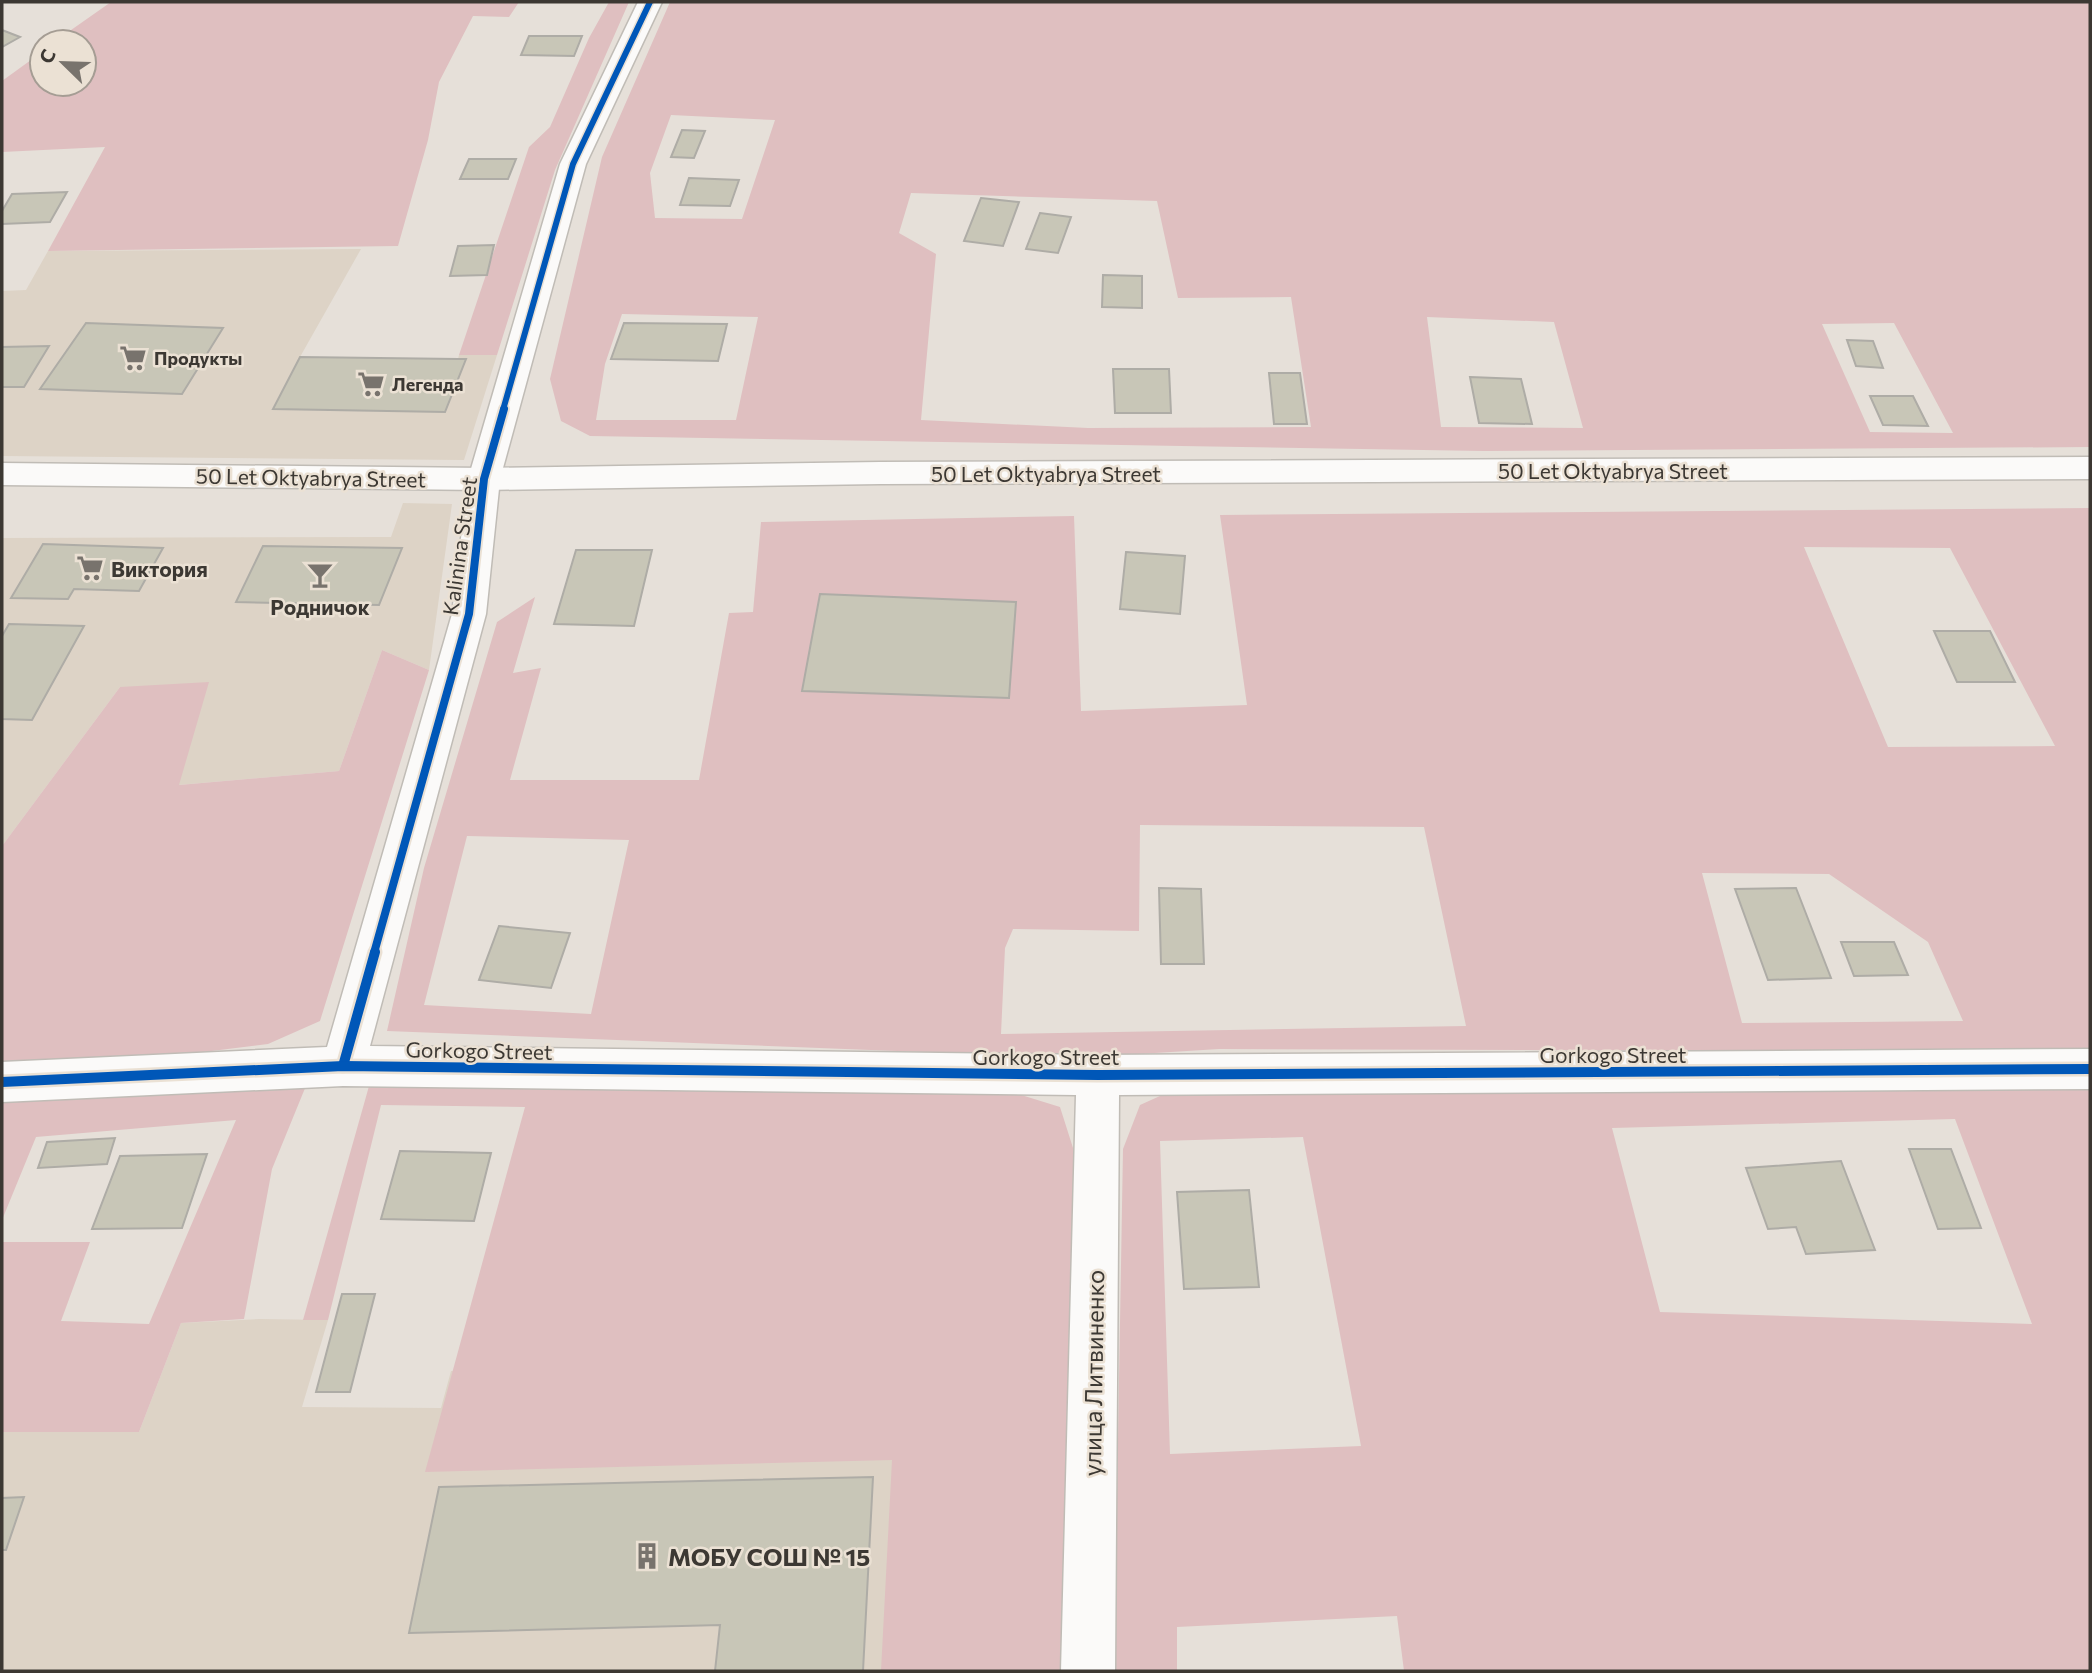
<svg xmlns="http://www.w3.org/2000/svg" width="2092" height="1673" font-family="Commissioner,sans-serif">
<rect width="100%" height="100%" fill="#e6e0d9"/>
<g fill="#ddd3c6">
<path d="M361,249L300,357L458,359L459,355H497L464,460L2,456V291L26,290L48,251Z"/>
<path d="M403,503L452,504L429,670L382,650L339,771L178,785L120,687L2,846V538L391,537Z"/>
<path d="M259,1319L328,1320L302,1407L441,1408L451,1371L892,1355L1020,1671H2V1432H139L181,1323Z"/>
</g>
<g fill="#dfbfc0" fill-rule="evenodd">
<path d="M111,2H519L509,17L473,16L439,82L428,140L398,246L48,251L105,147L2,152V81L42,52V84H84V42H54Z"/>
<path d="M609,2H629L555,170L497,355H459L529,147L550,127L589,38Z"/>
<path d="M670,2H2090V447L1484,451L590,436L561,421L550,379L602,157ZM671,115L775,120L742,219L655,218L650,173ZM911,193L1157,201L1178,298L1291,297L1311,427L1088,428L921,420L936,254L899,233ZM622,314L758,317L736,420H596L605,364ZM1427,317L1554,322L1583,428L1441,427ZM1894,323L1953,433H1952L1870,432L1822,324Z"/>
<path d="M2090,508V1052L1219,1049L1075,1058L387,1031L424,868L497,622L535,597L513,673L541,668L510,780H699L729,613L753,612L761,522L1074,516L1081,711L1247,705L1220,515ZM1804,547L1950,548L2055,746L1888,747ZM1140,825L1424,827L1466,1026L1001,1034L1005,948L1013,929L1139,931ZM467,836L629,840L591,1014L424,1005ZM1702,873L1829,874L1928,942L1963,1021L1742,1023Z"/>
<path d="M382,650L429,670L320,1021L268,1044L155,1058L2,1067V846L120,687L209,682L179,785L339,771Z"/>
<path d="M310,1076L272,1169L244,1319L181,1323L139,1432H2V1242H90L61,1321L149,1324L236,1120L36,1137L2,1220V1095Z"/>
<path d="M371,1079L1018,1094L1060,1107L1087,1192L1076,1671H881L892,1460L425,1472L525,1107L381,1105L328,1320H303Z"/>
<path d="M1466,1083L2090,1090V1671H1404L1397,1616L1177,1627V1671H1114L1123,1149L1140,1105L1171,1091ZM1955,1119L2032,1324L1660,1312L1612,1128ZM1303,1137L1361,1446L1170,1454L1160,1141Z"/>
</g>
<g fill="#c8c6b7" stroke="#aeaca6" stroke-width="2">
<path d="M2,30L20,37L2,47Z"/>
<path d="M529,36H582L574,56L521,55Z"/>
<path d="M682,130L705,131L694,158L671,157Z"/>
<path d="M469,159H516L508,179H460Z"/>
<path d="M689,178L739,180L730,206L680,205Z"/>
<path d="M67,192L50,222L2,224V211L12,194Z"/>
<path d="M981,198L1019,202L1003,246L964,241Z"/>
<path d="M1040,213L1071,217L1058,253L1026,249Z"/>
<path d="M494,245L487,275L450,276L458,246Z"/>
<path d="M1103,275L1142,276V308L1102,307Z"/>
<path d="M86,323L223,328L182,394L40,389Z"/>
<path d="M624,323L727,324L718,361L611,359Z"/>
<path d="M1847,340L1873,341L1883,368L1856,366Z"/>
<path d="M49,346L24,387H2V347Z"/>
<path d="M300,357L458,359H466L445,412L273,409Z"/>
<path d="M1113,369H1169L1171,413H1115Z"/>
<path d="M1269,373H1300L1307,424H1274Z"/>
<path d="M1470,377L1521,379L1532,424L1479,423Z"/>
<path d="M1870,396H1913L1928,426L1883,425Z"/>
<path d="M43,544L163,548L139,591L74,589L68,599L11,598Z"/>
<path d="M263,546L402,548L379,605L236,602Z"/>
<path d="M576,550H652L634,626L554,624Z"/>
<path d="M1126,552L1185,556L1180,614L1120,609Z"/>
<path d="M820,594L1016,602L1009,698L802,691Z"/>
<path d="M9,624L84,626L32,720L2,719V636Z"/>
<path d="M1934,631H1990L2015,682H1957Z"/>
<path d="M1159,888L1201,889L1204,964H1161Z"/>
<path d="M1796,888L1831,978L1768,980L1735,889Z"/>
<path d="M499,926L570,933L551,988L479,980Z"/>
<path d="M1841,942H1894L1908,975L1854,976Z"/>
<path d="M115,1138L107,1164L38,1168L47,1142Z"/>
<path d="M1909,1149H1951L1981,1228L1938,1229Z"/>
<path d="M400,1151L491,1153L474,1221L381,1219Z"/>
<path d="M207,1154L182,1228L92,1229L120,1156Z"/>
<path d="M1841,1161L1875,1250L1806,1254L1796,1227L1768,1229L1746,1168Z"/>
<path d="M1249,1190L1259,1287L1184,1289L1177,1192Z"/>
<path d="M342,1294H375L350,1392H316Z"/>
<path d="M873,1477L863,1671H715L720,1625L409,1633L439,1487Z"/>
<path d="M24,1497L6,1550H2V1498Z"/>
</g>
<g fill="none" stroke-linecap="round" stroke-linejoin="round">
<defs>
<path id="minor" d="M638,2H662L586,164L500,479L486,614L370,1046L1098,1055L2090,1049V1089L1119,1095L1115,1671H1061L1076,1095L343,1086L2,1102V1062L327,1047L452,614L468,479L560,164Z"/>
<path id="secondary" d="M2090,457V479L880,484L484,490L2,485V463L484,468L880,462Z"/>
</defs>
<use href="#minor" stroke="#c0bcb6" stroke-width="3"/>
<use href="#secondary" stroke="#c0bcb6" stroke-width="3"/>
<use href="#minor" fill="#fbfaf9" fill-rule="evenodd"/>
<use href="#secondary" fill="#fbfaf9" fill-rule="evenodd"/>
<defs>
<path id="cycleway-far2" d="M503,410L573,164L650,2"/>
<path id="cycleway-far1" d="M374,953L469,614L484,479L504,409"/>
<g id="cycleway">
<path d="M343,1066L375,952"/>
<path d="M2,1082L343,1066L1098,1075L2090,1069"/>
</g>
</defs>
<use href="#cycleway-far2" stroke="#ebe1d4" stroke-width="9"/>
<use href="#cycleway-far1" stroke="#ebe1d4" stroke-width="12"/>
<use href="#cycleway" stroke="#ebe1d4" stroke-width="15"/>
<use href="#cycleway-far2" stroke="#0057b8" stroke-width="6"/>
<use href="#cycleway-far1" stroke="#0057b8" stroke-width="8"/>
<use href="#cycleway" stroke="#0057b8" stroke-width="10"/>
</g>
<defs>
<symbol id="supermarket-bare" viewBox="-9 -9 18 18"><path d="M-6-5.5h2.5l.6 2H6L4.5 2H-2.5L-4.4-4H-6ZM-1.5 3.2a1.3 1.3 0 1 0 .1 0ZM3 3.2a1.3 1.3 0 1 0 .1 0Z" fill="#78736d" stroke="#ebe1d4" stroke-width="2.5" paint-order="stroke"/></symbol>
<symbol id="bar-bare" viewBox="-9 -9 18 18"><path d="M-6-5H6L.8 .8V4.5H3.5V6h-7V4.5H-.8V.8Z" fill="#78736d" stroke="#ebe1d4" stroke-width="2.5" paint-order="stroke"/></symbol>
<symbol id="building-bare" viewBox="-9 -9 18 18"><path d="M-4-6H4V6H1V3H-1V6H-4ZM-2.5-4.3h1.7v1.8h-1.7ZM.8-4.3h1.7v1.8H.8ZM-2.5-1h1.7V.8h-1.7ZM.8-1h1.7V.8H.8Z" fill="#78736d" stroke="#ebe1d4" stroke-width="2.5" paint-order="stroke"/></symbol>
</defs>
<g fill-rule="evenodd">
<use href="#supermarket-bare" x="114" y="339" width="38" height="38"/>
<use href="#supermarket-bare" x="352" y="365" width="38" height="38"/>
<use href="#supermarket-bare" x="71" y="549" width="38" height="38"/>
<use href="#bar-bare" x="301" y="556" width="38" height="38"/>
<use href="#building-bare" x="628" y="1537" width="38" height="38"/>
</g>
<g text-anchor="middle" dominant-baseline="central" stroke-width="5" stroke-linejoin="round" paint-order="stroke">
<g font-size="18" font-weight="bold" fill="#3c3833" stroke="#ebe1d4" text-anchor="start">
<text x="154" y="358">Продукты</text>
<text x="392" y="384">Легенда</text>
</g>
<g font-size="21" fill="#3c3833" stroke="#ebe1d4">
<text x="1613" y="470">50 Let Oktyabrya Street</text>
<text x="1046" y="473">50 Let Oktyabrya Street</text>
<text transform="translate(311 477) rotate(1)">50 Let Oktyabrya Street</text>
<text transform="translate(459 546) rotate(-82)">Kalinina Street</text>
<text transform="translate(479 1050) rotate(1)">Gorkogo Street</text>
<text x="1613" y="1054">Gorkogo Street</text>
<text x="1046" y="1056">Gorkogo Street</text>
</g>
<g font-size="21" font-weight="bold" fill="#3c3833" stroke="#ebe1d4" text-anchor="start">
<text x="111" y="568">Виктория</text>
<text x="320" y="606" text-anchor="middle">Родничок</text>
</g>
<g font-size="24" fill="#3c3833" stroke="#ebe1d4">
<text transform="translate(1093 1373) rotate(-89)">улица Литвиненко</text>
</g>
<g font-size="24" font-weight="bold" fill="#3c3833" stroke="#ebe1d4" text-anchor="start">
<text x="668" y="1556">МОБУ СОШ № 15</text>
</g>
</g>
<rect width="2092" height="1673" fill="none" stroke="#3c3833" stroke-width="7"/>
<g transform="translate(63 63) rotate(293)"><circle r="33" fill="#ebe1d4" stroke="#a59d94" stroke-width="2"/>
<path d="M0-5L12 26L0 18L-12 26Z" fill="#78736d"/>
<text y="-10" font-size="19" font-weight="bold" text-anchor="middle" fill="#3c3833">С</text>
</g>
</svg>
